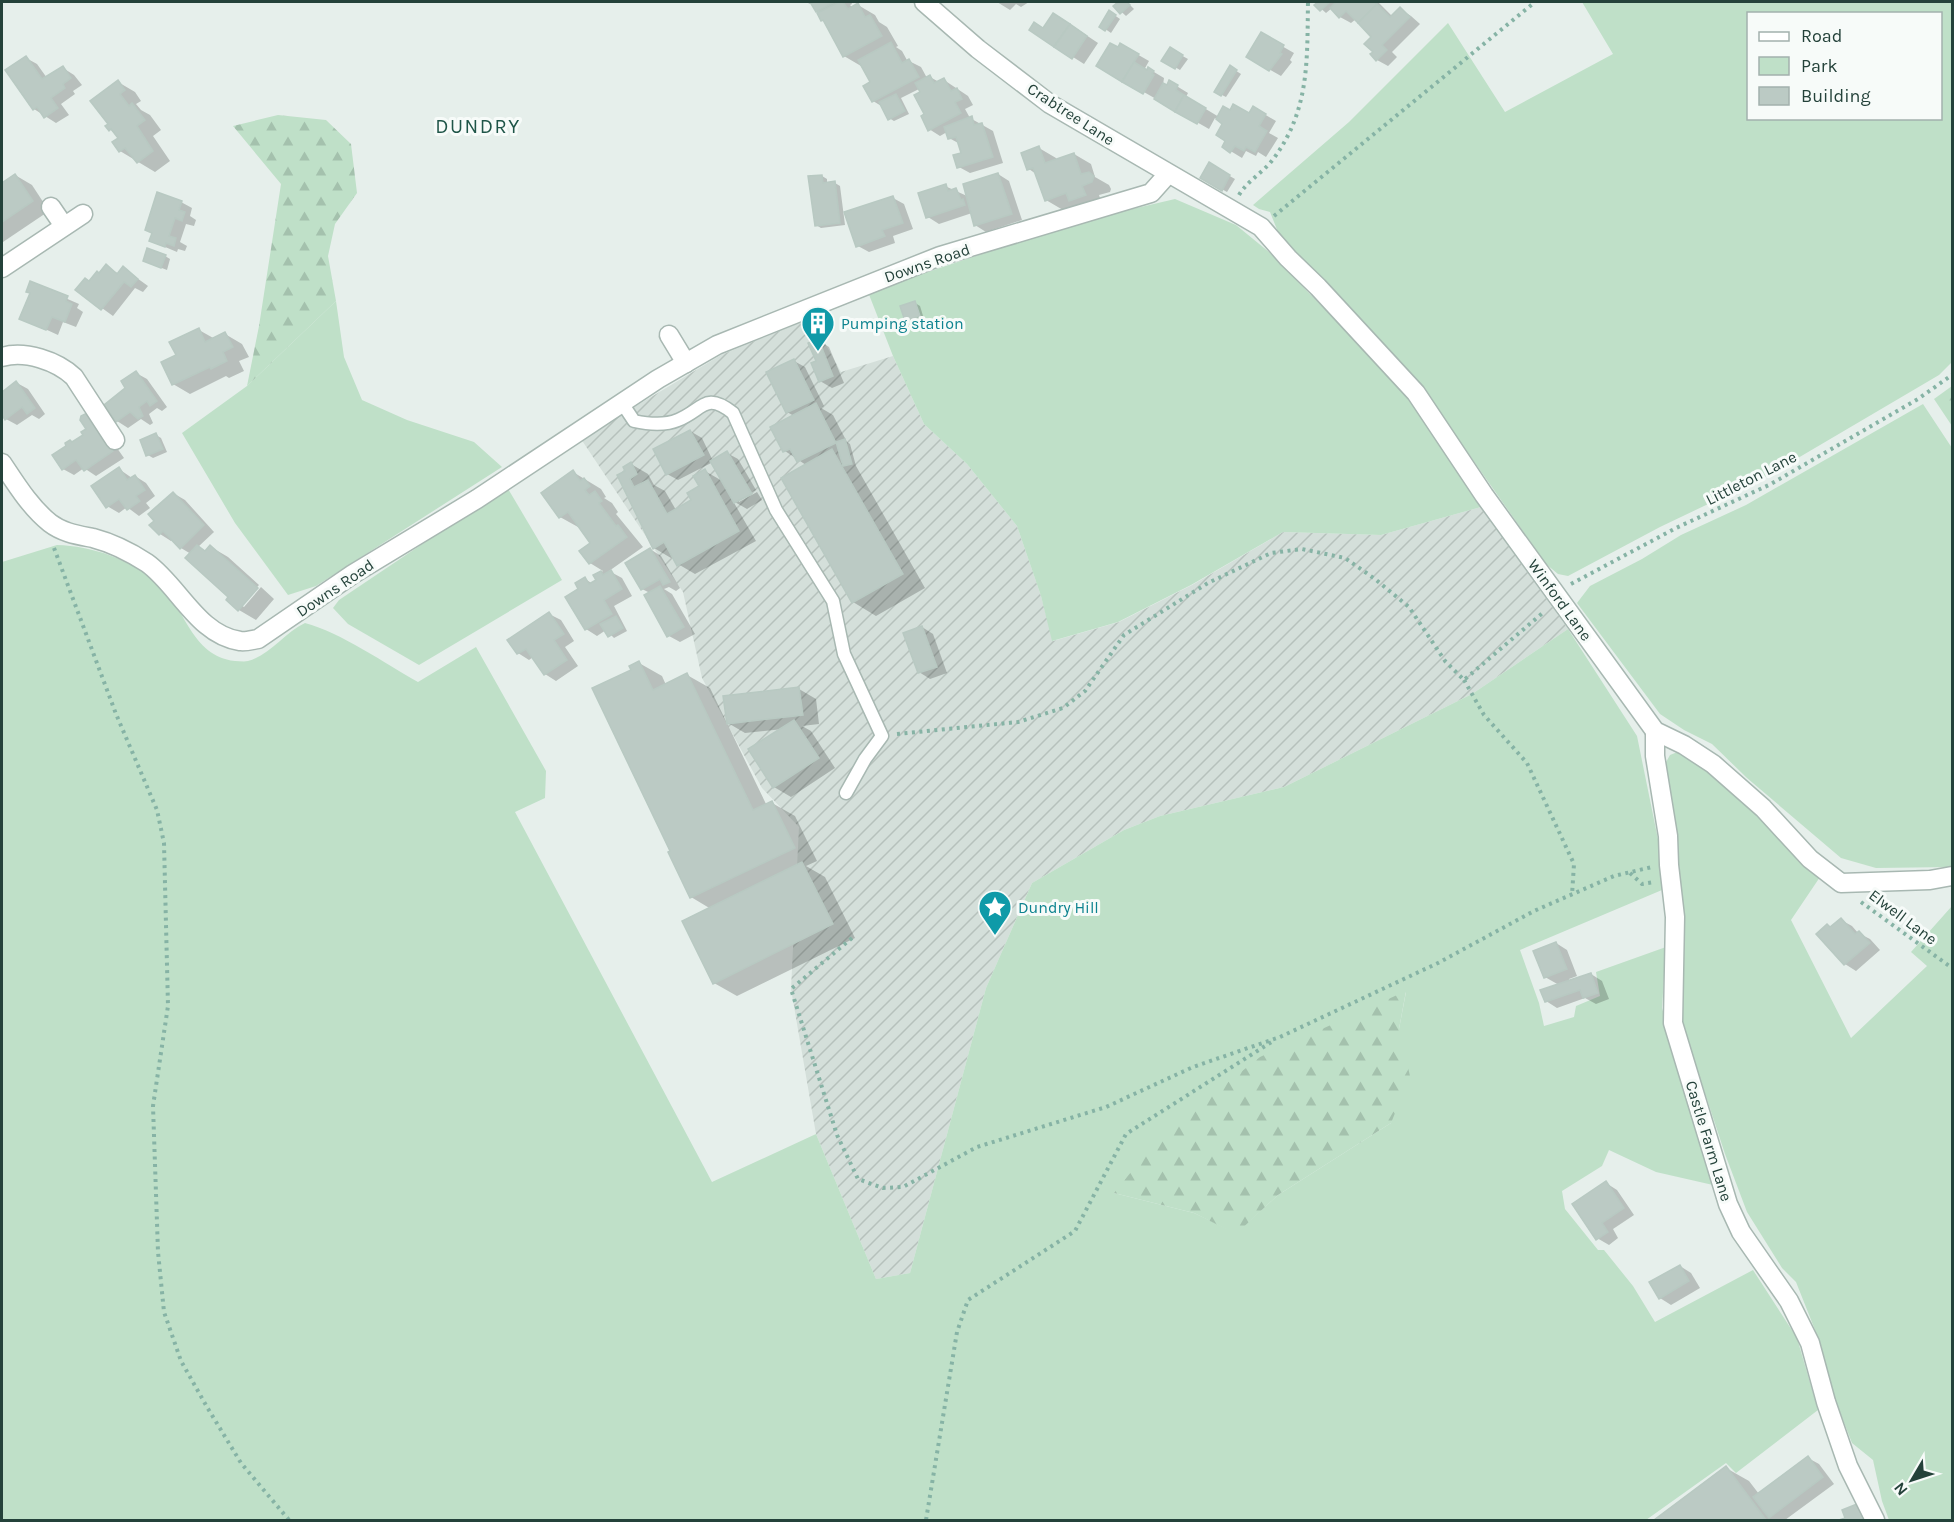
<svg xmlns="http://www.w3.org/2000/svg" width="1954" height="1522" font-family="Karla,sans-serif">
<defs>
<pattern id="industrial-furrows" width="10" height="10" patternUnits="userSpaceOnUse" patternTransform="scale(1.5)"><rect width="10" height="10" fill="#d4dfda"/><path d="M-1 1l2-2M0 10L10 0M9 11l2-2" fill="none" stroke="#b6c1bc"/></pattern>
<pattern id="forest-firs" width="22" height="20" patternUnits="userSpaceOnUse" patternTransform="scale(1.5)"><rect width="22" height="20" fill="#bfe0c8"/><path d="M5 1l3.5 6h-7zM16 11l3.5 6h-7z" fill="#a4c1ad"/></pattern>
</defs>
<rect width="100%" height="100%" fill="#e6efeb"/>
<path fill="url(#industrial-furrows)" d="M811,318L841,372L893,356L924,424L967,464L1017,526L1041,596L1053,641L1119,622L1192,585L1283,532L1381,535L1481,507L1568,629L1472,694L1284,787L1160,816L1124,830L1032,883L986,988L910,1273L876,1279L816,1134L791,989L799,827L762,788L702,678L683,592L581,439L721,355Z"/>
<g fill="#bfe0c8" fill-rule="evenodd">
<path d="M1582,2H1952V362L1939,375L1769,475L1660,527L1568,576L1558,574L1546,564L1416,379L1384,344L1293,254L1278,232L1270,212L1259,209L1253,205L1349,122L1448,23L1505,112L1613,54ZM1748,14H1940V118H1748Z"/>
<path d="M1175,199L1236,225L1269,252L1381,367L1410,401L1481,507L1381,535L1283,532L1191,585L1118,622L1052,641L1041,596L1017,526L967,464L924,424L893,356L868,292L1077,222Z"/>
<path d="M336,301L344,357L362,400L407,420L474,442L502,467L316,586L288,595L235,523L182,433L247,386Z"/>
<path d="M1923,404L1952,448V867L1876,868L1841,858L1747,778L1712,744L1684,730L1660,714L1577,603L1590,586L1642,559L1681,535L1746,505Z"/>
<path d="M507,487L562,580L419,665L348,624L333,608L339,600Z"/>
<path d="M57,545C92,546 130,559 158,583C186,608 191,656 235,661C239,661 244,662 248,661C270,655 284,633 305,623C340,632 386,664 418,682L476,647L546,771L545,798L515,812L712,1182L816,1134L876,1279L910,1273L986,988L1032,883L1124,830L1160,816L1284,787L1472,694L1568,629L1637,736L1661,854L1662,890L1520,950L1539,1003L1544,1026L1574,1017L1576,1006L1600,996L1596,972L1666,947L1662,1008L1713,1185L1656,1172L1609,1150L1602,1166L1562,1191L1565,1209L1598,1250H1604L1633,1286L1655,1322L1753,1270L1797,1338L1818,1410L1736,1473L1726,1463L1646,1520H2V562ZM1406,992L1399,1029L1391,1123L1278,1195L1236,1233L1194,1213L1114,1193Z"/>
<path d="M1680,751L1736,792L1820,877L1791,920L1851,1038L1927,966L1911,952L1952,906V1520H1889L1882,1501L1873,1460L1852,1443L1834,1397L1821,1345L1796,1282L1782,1268L1747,1212L1725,1154L1681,1020L1682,903L1678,852L1665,764L1670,755Z"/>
</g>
<g fill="url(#forest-firs)">
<path d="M278,115L326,120L351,144L357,193L335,224L328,256L336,301L247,386L259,326L281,184L233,126Z"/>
<path d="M1952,386V426L1934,399Z"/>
<path d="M1406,991L1399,1029L1410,1076L1391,1123L1278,1195L1236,1234L1194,1213L1114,1193L1162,1134L1260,1057Z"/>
</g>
<g fill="#0003">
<path d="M806,2H851L852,4L850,5L853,8L858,5L875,15L879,22L887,27L898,46L896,47L902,51L908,62L909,61L921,67L927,78L930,77L939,82L944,80L968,96L973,105L965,109L970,118L993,131L1003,163L970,173L959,167L963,154L960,144L949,138L947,132L940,136L929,129L919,89L901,98L909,114L894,121L889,118L883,107L873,101L872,83L861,66L844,56L826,22L823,20L819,14L821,13L817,11L813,3L810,4Z"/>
<path d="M997,2H1029L1021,7L1016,4L1010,10Z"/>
<path d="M1118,2H1127L1134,9L1126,16L1115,6Z"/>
<path d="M1320,2H1378L1393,17L1400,9L1411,16L1420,24L1392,52L1397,57L1388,66L1377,60L1373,37L1356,19L1351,23L1340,17L1332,8L1326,13L1317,5Z"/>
<path d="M1110,12L1120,19L1111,33L1101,26Z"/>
<path d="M1065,21L1098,43L1084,64L1073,57L1044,29Z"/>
<path d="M1261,34L1294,53L1290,60L1292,62L1281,76L1248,57Z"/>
<path d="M1121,45L1149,61L1144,70L1147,72L1149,69L1164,78L1163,85L1167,87L1170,82L1188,93L1186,97L1219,117L1250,115L1254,108L1276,121L1269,133L1278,138L1266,157L1258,152L1256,156L1246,151L1242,158L1224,147L1227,140L1225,123L1215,118L1209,129L1098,66Z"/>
<path d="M1170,49L1188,59L1180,70L1163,60Z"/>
<path d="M26,58L37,64L47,78L63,68L74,75L82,85L73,91L75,94L61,104L69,115L56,123L34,109Z"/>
<path d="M1230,67L1241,74L1226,97L1216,92Z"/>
<path d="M118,82L135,92L141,101L136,104L141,110L150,115L161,130L153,136L170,161L155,172L120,151V138L110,129Z"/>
<path d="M1039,148L1056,158L1057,160L1074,154L1091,164L1095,177L1109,185L1111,189L1110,192L1099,195L1102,205L1088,210L1078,205L1063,210L1046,200L1036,174L1029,169Z"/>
<path d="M1210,165L1235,179L1227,192L1202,178Z"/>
<path d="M998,174L1009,181L1022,220L986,232L975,225L972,213L939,224L928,217L945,186L967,196Z"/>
<path d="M15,175L32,185L49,211L3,242L2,241V184Z"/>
<path d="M822,176L827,179V184L835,183L840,186L845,225L821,228L816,225Z"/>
<path d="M893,198L904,204L913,229L893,236L895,243L869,252L858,246Z"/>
<path d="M181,202L192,208L190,216L196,220L194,226L186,224L180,242L187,246L185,251L178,249L177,252L151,241Z"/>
<path d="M165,256L170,259L167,270L144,261Z"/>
<path d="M106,266L119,274L123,268L148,286L143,292L135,288L113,316L77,290L100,274Z"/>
<path d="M31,283L79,304L77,308L83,312L76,327L63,322L58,335L21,318L31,293Z"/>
<path d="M915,303L920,306L924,319L911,323L906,320Z"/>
<path d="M199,330L215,339L225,334L242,344L249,357L239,361L244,371L229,378L226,376L190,394L173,384L178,356Z"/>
<path d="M818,340L829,347L844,383L832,388L820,381L818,362Z"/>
<path d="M794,361L805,367L824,406L821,408L833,415L847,442L850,444L856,466L925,588L876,616L853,602L806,465L785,451L794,416L787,412Z"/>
<path d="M136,373L147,379L167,407L162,411L157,408L149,414L153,423L150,425L141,419L128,428L117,421L106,405L127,388Z"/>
<path d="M17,383L28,389L45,414L39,419L32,415L17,425L6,419L2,413V394Z"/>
<path d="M100,424L124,458L96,476L84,468L74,475L63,469L73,443L85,435L88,429Z"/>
<path d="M690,431L702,438L713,461L727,453L738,459L756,490L739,499V502L757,492L762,500L747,509L733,501L756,541L695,574L678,564L674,556L671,558L654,548L627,471L631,464L648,474L654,485L665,491L676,510L693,501L701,487L705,471L724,482L713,462L678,480L667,474Z"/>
<path d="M156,435L161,438L167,452L153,458L148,455Z"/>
<path d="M119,469L132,478L135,476L146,483L155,496L146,503L150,508L139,516L127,507L119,513L107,506Z"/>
<path d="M573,472L601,489L606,497L604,498L612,503L618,512L616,514L643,547L609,571L622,578L632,596L614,606L627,631L614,638L606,630L597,636L586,629L580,590L585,579L593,584L598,581L595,576L603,571L590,563L592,543L580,526L578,527L560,517Z"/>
<path d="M173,493L185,500L214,532L198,547L206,552L211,547L228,557L259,585L241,605L244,607L261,587L274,599L256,620L239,610L230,597L191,554L181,548L173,539L171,541L160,534L151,525Z"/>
<path d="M650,549L661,556L680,588L676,591L669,587L664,589L672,594L695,634L680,642L669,636L650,593L642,589Z"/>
<path d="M549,614L561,620L574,641L565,647L578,666L556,681L545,674L533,657L529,660L518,653Z"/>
<path d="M922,627L933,634L947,673L930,679L919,672Z"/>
<path d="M639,663L662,676L666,685L687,675L710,688L767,806L772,803L795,816L817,861L806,866L825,877L855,938L737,996L714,983L711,909L691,897L672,852L633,670Z"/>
<path d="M799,689L816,699L819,724L802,726L811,731L835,768L791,797L774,787L783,729L745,733L728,723Z"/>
<path d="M1841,920L1852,926L1858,933L1870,939L1880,950L1856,971L1845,964L1818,934L1831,928Z"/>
<path d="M1556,943L1567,950L1577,976L1569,979L1570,982L1591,974L1602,981L1609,999L1596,1004L1585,998L1557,1008L1546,1001L1559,985L1545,977Z"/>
<path d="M1606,1183L1617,1190L1634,1215L1613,1229L1618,1238L1609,1245L1597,1238Z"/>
<path d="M1680,1266L1691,1273L1700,1288L1671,1305L1660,1298Z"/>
<path d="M1808,1458L1819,1464L1834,1484L1785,1520H1657L1726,1468L1749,1481L1759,1494Z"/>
</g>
<g fill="#bbcac4" stroke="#b8c9c2" stroke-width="1.5">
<path d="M810,2H835L816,12Z"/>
<path d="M839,2H843L848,9L858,3L865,17L870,15L882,36L843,57L823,20L821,21L817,13Z"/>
<path d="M1118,2H1127L1130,5L1120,14L1113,6Z"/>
<path d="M1318,2H1330L1320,11L1314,5Z"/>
<path d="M1336,2H1374L1377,4L1358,23L1346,11L1339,18L1330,8Z"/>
<path d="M1377,4L1390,17L1400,7L1410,17L1382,45L1387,50L1376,61L1370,54L1373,52L1364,44L1371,37L1358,23Z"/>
<path d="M1109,10L1116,15L1105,31L1099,27Z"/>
<path d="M1053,13L1070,24L1054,47L1029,30L1034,22L1043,28Z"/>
<path d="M1070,24L1087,36L1072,59L1054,47Z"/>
<path d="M1261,32L1284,45L1280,53L1282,54L1269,71L1246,57Z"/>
<path d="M891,42L902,63L909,59L919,77L872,102L863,86L870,82L858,60Z"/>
<path d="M1110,43L1118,47L1120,43L1139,54L1122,82L1096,66Z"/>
<path d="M1170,47L1183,55L1175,69L1161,61Z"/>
<path d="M26,56L42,79L63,66L71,78L63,84L65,88L51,98L58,108L44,118L37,107L33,110L5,70Z"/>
<path d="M1134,62L1147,70L1148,67L1154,71L1152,74L1154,75L1143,94L1122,82Z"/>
<path d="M1230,65L1237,70L1221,96L1214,92Z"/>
<path d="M930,75L934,83L944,78L951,91L957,88L962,99L955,102L961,113L928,131L921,116L924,114L914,95L920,92L915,83Z"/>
<path d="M118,80L125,90L120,94L129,106L132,103L145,120L137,126L153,151L137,163L125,148L119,152L112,142L118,138L111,129L109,131L105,126L108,124L90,101Z"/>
<path d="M1169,80L1178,85L1176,90L1184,95L1175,112L1154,99L1163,83L1167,85Z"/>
<path d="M896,94L905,111L888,120L879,102Z"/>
<path d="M1184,95L1206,108L1197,124L1175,112Z"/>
<path d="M1233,104L1249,113L1253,106L1266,114L1259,126L1267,131L1255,152L1246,147L1244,151L1235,146L1230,153L1222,147L1225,141L1216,135L1222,124L1216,119L1223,106L1230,110Z"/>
<path d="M972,116L974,125L982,123L993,157L957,168L953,155L961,153L956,137L948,139L944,127Z"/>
<path d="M1039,146L1045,163L1074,153L1081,174L1089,172L1094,176L1092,182L1082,186L1086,195L1069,201L1066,193L1045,201L1033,168L1027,170L1021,153Z"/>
<path d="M1209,162L1230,175L1222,191L1200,178Z"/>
<path d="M998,173L1012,214L974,226L963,184Z"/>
<path d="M15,174L33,201L2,222V183Z"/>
<path d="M822,175L823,183L835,181L840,223L815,226L808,176Z"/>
<path d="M946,184L948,191L956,188L961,200L963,199L965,205L926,218L918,193Z"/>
<path d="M157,192L182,201L179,210L185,212L182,221L175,218L169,236L176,238L174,246L166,243L165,247L149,241L152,233L145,230Z"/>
<path d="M893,196L903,223L882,230L885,236L856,247L844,212Z"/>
<path d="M147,248L166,255L161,268L143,261Z"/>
<path d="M106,264L117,274L123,266L138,279L131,287L124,282L101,310L75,290L85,278L89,281L97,271L99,273Z"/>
<path d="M30,281L68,296L66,301L72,304L65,322L52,317L46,330L19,319L30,293L26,292Z"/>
<path d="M915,301L920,316L905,321L900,306Z"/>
<path d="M199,328L205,342L225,332L233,347L223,352L227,361L211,369L210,367L172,385L161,362L176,355L169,342Z"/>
<path d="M818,338L833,376L819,382L811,363L816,361L808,343Z"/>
<path d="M794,359L814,400L786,413L766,372Z"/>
<path d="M136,371L157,401L150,406L147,401L139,407L143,416L138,419L130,412L116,422L104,405L125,388L121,381Z"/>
<path d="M16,381L35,408L27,414L22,407L5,420L2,415V392Z"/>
<path d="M816,403L836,443L797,462L790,449L783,452L770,427Z"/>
<path d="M85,414L89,415L113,451L84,471L76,460L62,470L52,455L66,446L65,443L70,440L72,442L83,435L81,432L86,429L80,420L81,416Z"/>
<path d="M690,430L704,455L666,475L653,449Z"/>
<path d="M156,433L163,449L146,456L140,440Z"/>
<path d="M845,439L852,464L843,466L836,442Z"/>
<path d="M832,449L903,574L852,603L781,478Z"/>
<path d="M727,451L752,494L734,503L710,461Z"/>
<path d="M631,462L637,474L630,479L634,487L648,480L667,514L691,500L687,493L699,486L693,476L705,469L739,531L677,566L664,542L653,549L617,475L625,471L623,467Z"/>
<path d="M119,467L127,480L135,475L145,490L136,496L140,501L127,510L119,499L106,508L91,486Z"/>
<path d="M573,470L580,481L584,478L590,486L585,490L589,495L595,491L602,501L599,503L616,526L618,525L627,537L589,564L579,551L590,543L568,512L559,518L541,493Z"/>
<path d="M173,492L204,525L180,549L163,531L159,535L149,525L154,521L148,514Z"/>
<path d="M197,545L205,551L210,545L258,588L238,611L226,600L228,597L185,558Z"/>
<path d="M650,548L670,582L663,585L660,579L641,590L625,563Z"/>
<path d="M611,570L622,589L604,600L612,614L585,630L565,597L578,589L575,583L585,577L589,584L596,580L593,575L601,571L603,575Z"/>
<path d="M660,586L684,627L667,637L644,595Z"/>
<path d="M549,612L564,634L554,640L567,660L544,675L526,649L517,654L507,640Z"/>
<path d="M616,616L623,628L608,637L600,624Z"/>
<path d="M922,626L937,667L918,673L903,633Z"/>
<path d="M639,661L653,690L687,673L753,810L772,801L795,848L690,898L668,852L670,851L592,688L631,670L629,666Z"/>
<path d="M799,687L803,715L727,724L723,696Z"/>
<path d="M794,720L819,758L773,788L748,749Z"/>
<path d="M802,862L833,924L713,984L682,921Z"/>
<path d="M1841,918L1855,934L1859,931L1870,943L1844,965L1816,934L1827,924L1830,927Z"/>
<path d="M1556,942L1567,969L1544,978L1533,951Z"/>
<path d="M1591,973L1598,993L1583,998L1580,990L1545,1002L1540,990Z"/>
<path d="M1606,1181L1624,1208L1602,1223L1608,1232L1596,1240L1572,1204Z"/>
<path d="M1680,1265L1689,1281L1659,1299L1649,1282Z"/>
<path d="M1808,1456L1823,1477L1769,1518L1753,1497Z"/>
<path d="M1726,1466L1766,1520H1654Z"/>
<path d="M1857,1504L1864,1520H1839L1845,1518L1842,1510Z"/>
</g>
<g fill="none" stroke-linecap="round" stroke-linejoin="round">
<defs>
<path id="service" d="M622,403L634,421C648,424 664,426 678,420C703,410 705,391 733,413L776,510L833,601L844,654L882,736L865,759L846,793"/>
<g id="minor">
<path d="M924,2L978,49L1050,104L1261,227L1288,258L1318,287L1416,393L1484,495L1655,731L1684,745L1713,764L1763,808L1810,859L1841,883L1930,880L1952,876"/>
<path d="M51,207L64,226"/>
<path d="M2,268L83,214"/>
<path d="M669,335L686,363"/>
<path d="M2,357C25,350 57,361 74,377L115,440"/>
<path d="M2,463C16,484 30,507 50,523C63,533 78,535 93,538C112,543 130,552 147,563C178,585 198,635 240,641C245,642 252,640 258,639L353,574L477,499L658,379L717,345L940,256L1151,193L1168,174"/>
<path d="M1655,731V756L1668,836L1669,865L1675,917L1673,1023L1728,1204L1741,1232L1789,1301L1810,1343L1826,1402L1848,1466L1875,1520"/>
</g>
</defs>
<use href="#service" stroke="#a8b8b2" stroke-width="15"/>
<use href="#minor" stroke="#a8b8b2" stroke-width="21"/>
<g stroke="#86b3a5" stroke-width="4" stroke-dasharray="3 4.5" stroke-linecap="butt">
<path d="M1239,195C1248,180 1264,172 1274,158C1310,109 1307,59 1308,2"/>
<path d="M1274,216L1535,2"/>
<path d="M54,548L116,714L157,810L164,843L168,1006L153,1106L158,1252L164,1312L181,1361L207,1407L241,1463L289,1520"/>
<path d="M1571,584L1676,528L1771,484L1918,399L1952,375"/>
<path d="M1464,680L1484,715L1527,763L1574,864L1572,895"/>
<path d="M897,734L1018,722L1063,708L1085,691L1124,635L1208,583L1271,553L1302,549L1345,558L1375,579L1409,607L1445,661L1464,680L1545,611"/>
<path d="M1630,873L1642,884L1654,882"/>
<path d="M1861,902L1952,968"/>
<path d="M852,938L791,989L837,1135L858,1179L883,1188L903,1187L977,1147L1106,1107L1193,1067L1280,1037L1438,963L1534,911L1614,876L1652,867"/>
<path d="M926,1520L957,1332L968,1300L1075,1231L1126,1134L1273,1041"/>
</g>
<use href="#service" stroke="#fff" stroke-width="12"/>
<use href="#minor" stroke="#fff" stroke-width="18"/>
</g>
<defs>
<symbol id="building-pin" viewBox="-11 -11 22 30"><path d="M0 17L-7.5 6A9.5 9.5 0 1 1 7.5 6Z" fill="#0f9aa8" stroke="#f7fbf9"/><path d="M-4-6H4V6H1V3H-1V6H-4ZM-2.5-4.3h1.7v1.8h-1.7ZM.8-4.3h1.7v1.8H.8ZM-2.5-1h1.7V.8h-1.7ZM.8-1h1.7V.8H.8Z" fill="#fff"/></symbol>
<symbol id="sight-pin" viewBox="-11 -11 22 30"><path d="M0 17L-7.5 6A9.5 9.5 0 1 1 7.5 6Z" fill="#0f9aa8" stroke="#f7fbf9"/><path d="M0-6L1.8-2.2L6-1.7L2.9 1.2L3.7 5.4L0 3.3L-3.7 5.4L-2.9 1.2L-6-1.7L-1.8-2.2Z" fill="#fff"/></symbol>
</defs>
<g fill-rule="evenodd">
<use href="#building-pin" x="799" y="304" width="38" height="52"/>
<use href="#sight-pin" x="976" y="888" width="38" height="52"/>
</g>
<g text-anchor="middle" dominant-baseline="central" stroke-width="6" stroke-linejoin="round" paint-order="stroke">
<g font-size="16" fill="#24423a" stroke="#f7fbf9">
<text transform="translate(1071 114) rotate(33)">Crabtree Lane</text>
<text transform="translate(927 263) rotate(-19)">Downs Road</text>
<text transform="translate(1751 478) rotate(-27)">Littleton Lane</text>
<text transform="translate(335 588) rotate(-34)">Downs Road</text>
<text transform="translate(1560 600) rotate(54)">Winford Lane</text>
<text transform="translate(1903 917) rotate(37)">Elwell Lane</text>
<text transform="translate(1709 1141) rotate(73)">Castle Farm Lane</text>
</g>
<g font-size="16" fill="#0d838f" stroke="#f7fbf9" text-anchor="start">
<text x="841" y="323">Pumping station</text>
<text x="1018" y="907">Dundry Hill</text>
</g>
<g font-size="20" letter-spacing="1.5" fill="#1f5548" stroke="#f7fbf9">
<text x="478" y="126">DUNDRY</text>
</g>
</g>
<rect width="1954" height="1522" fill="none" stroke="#24423a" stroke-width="6"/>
<rect x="1747" y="12" width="195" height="108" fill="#f7fbf9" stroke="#a3b1ad" stroke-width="1.5"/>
<rect x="1759" y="32" width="30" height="9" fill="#ffffff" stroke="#a3b1ad" stroke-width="1.5"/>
<text x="1801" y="42" font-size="18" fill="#24423a">Road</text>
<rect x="1759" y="57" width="30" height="18" fill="#bfe0c8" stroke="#a3b1ad" stroke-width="1.5"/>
<text x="1801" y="72" font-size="18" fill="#24423a">Park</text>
<rect x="1759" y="87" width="30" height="18" fill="#bbcac4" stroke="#a3b1ad" stroke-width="1.5"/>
<text x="1801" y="102" font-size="18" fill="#24423a">Building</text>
<g transform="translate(1912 1480) rotate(231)" stroke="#f7fbf9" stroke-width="4.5" paint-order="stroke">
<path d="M0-4.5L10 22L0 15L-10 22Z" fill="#24423a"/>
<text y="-9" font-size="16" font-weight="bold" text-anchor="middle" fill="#24423a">N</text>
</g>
</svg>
